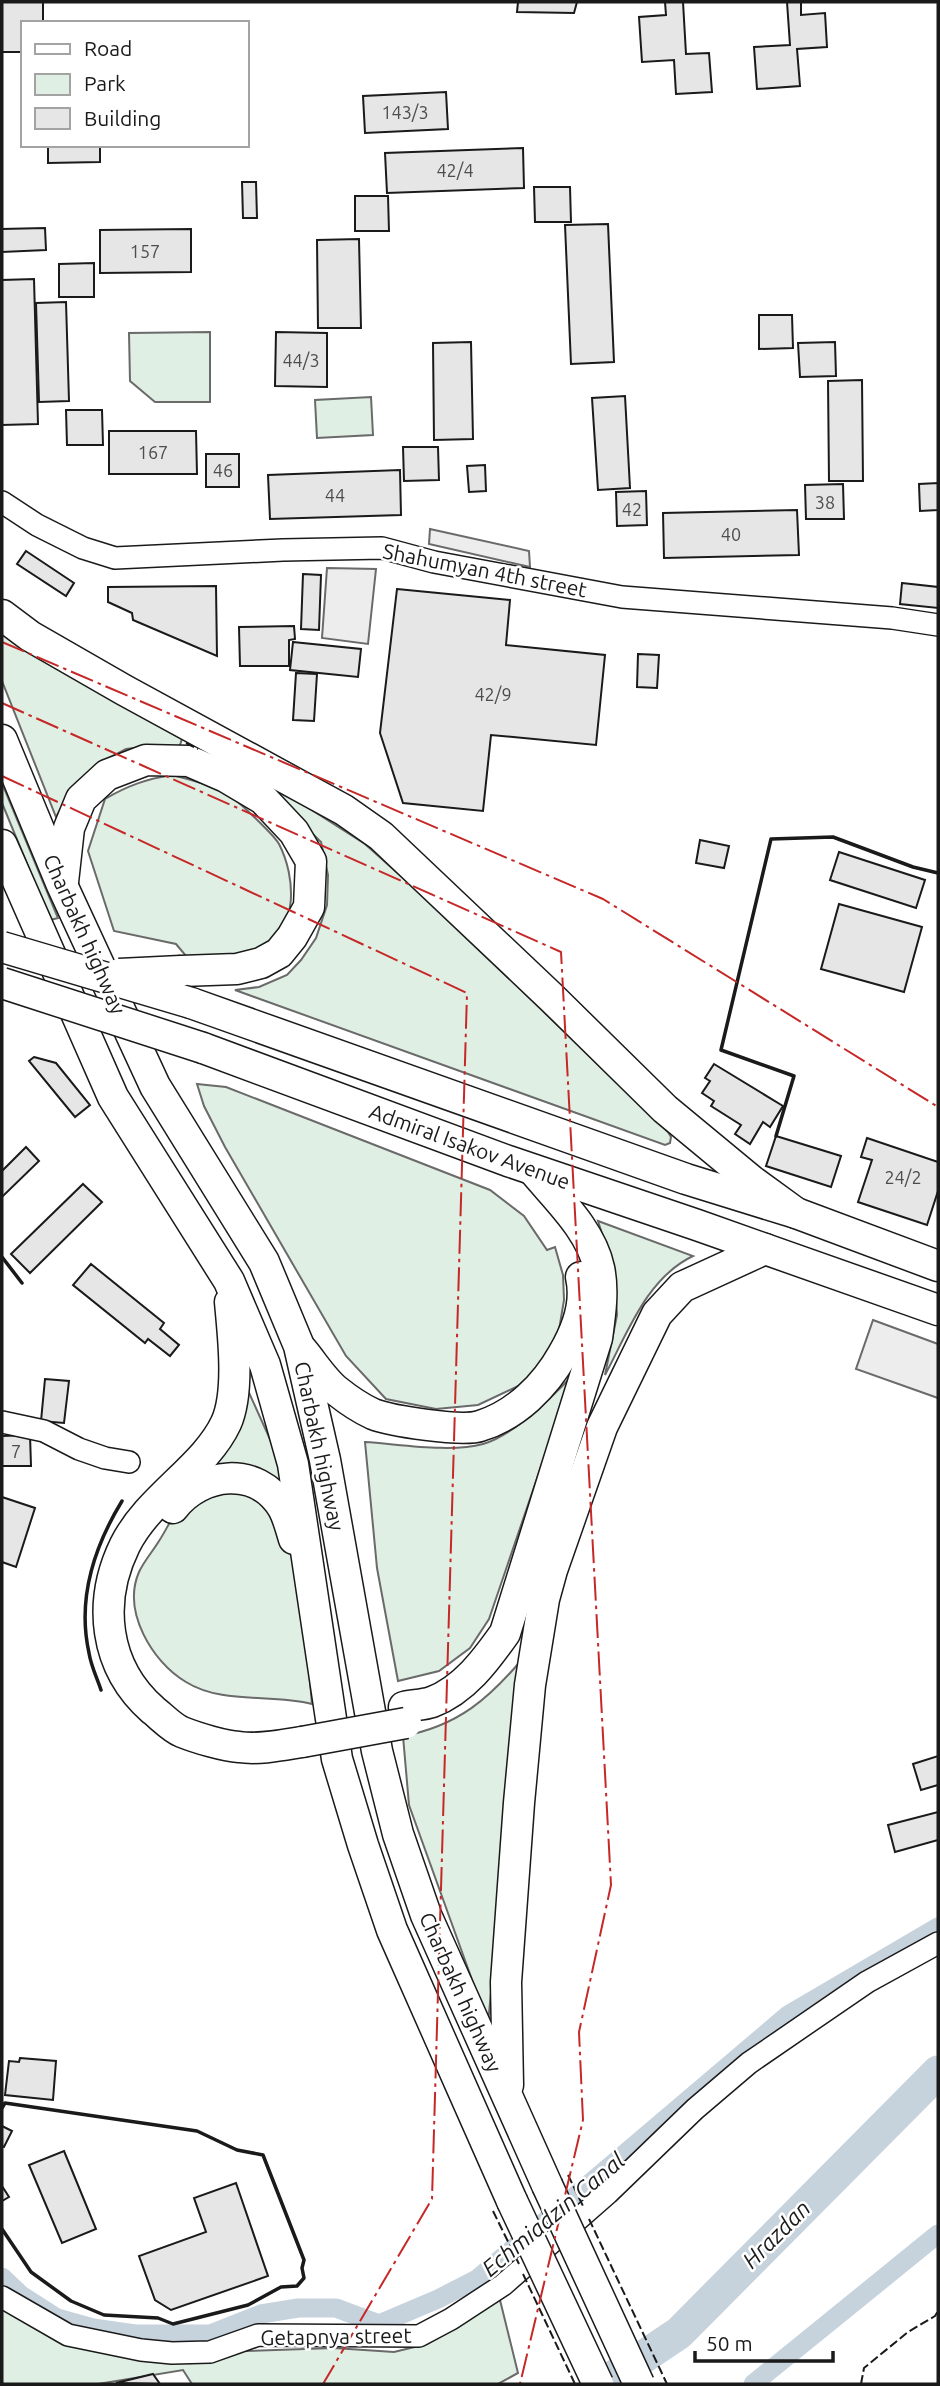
<svg xmlns="http://www.w3.org/2000/svg" width="940" height="2386" font-family="Ubuntu,sans-serif">
<rect width="100%" height="100%" fill="#fff"/>
<g fill="#e0efe3" stroke="#6a6a6a" stroke-width="2">
<path d="M210,332V402H155L130,381L129,333Z"/>
<path d="M371,397L373,435L317,438L315,400Z"/>
<path d="M2,634L103,695L182,739L179,748L151,746L126,749L103,761L76,783L56,817L2,681Z"/>
<path d="M172,775C192,780 216,786 233,798C242,805 274,835 279,844C296,877 299,931 261,949C238,960 211,957 186,956L176,944L114,931L88,851L105,799C127,786 146,779 172,775Z"/>
<path d="M2,783L58,918L50,920L2,803Z"/>
<path d="M275,790L296,800L365,844L430,902L668,1132L671,1137L670,1143L665,1145L235,990L259,987L287,975L301,960L316,938L327,905L328,875L321,842L274,796Z"/>
<path d="M197,1084L226,1087L490,1190L524,1216L547,1250L555,1247L563,1275L564,1300L559,1330L548,1359L531,1380L478,1405L436,1409L386,1399L346,1356L225,1147L204,1106Z"/>
<path d="M598,1221L693,1256C647,1278 628,1332 605,1375L617,1315L614,1272Z"/>
<path d="M241,1375L274,1448L294,1521L278,1493L205,1477Z"/>
<path d="M572,1376L489,1619L470,1648L439,1671L398,1681L377,1568L365,1442C399,1444 450,1453 483,1444C512,1436 551,1398 572,1376Z"/>
<path d="M210,1489L253,1490L298,1552L312,1704C272,1693 223,1705 186,1682C152,1662 122,1611 139,1572C144,1561 153,1551 159,1541C167,1529 173,1514 182,1504C189,1497 202,1493 210,1489Z"/>
<path d="M524,1657L520,1685L488,2024L409,1805L403,1736C458,1726 490,1698 524,1657Z"/>
<path d="M500,2300L518,2373L498,2384H192L183,2370L98,2384H2V2303L246,2351L334,2348L394,2352L427,2344Z"/>
</g>
<g fill="#ededed" stroke="#6a6a6a" stroke-width="2">
<path d="M430,529L529,551L530,567L429,544Z"/>
<path d="M327,568L376,569L368,644L322,638Z"/>
<path d="M873,1320L938,1344V1398L856,1369Z"/>
</g>
<g fill="none" stroke-linecap="round" stroke-linejoin="round">
<g stroke="#c6d2dc" stroke-width="19">
<path d="M2,2277L21,2295L57,2318L93,2328L135,2334H210L261,2314L298,2308H336L379,2324L438,2299L477,2279L788,2015L938,1927"/>
<path d="M753,2384L938,2234"/>
</g>
<path stroke="#c6d2dc" stroke-width="33" d="M603,2384L679,2333L938,2072"/>
</g>
<g fill="#e6e6e6" stroke="#1a1a1a" stroke-width="2">
<path d="M2,2H43V23H23V52H2Z"/>
<path d="M518,2H577L574,13L517,12Z"/>
<path d="M665,2H683L686,54L709,53L712,92L676,94L674,60L642,62L639,17L666,15Z"/>
<path d="M787,2H801V15L825,13L827,47L797,49L800,86L757,89L754,47L790,45Z"/>
<path d="M446,92L448,129L365,133L363,96Z"/>
<path d="M48,145H100V162L48,163Z"/>
<path d="M523,148L524,188L387,193L385,153Z"/>
<path d="M242,182H256L257,218H243Z"/>
<path d="M534,187H570L571,222H535Z"/>
<path d="M355,196H388L389,231H355Z"/>
<path d="M608,224L614,362L571,364L565,225Z"/>
<path d="M45,228L46,250L2,252V229Z"/>
<path d="M191,229V272L100,273V230Z"/>
<path d="M359,239L361,328H318L317,240Z"/>
<path d="M94,263V297H59V264Z"/>
<path d="M34,279L38,424L2,425V280Z"/>
<path d="M66,302L69,401L39,402L36,303Z"/>
<path d="M759,315H792L793,348L759,349Z"/>
<path d="M276,332L327,333V387L275,386Z"/>
<path d="M471,342L473,439L434,440L433,343Z"/>
<path d="M835,342L836,376L800,377L798,343Z"/>
<path d="M862,380L863,481H829L828,381Z"/>
<path d="M625,396L630,488L598,490L592,398Z"/>
<path d="M66,410H102L103,445H67Z"/>
<path d="M109,431H196L197,474H109Z"/>
<path d="M403,447H438L439,480L404,481Z"/>
<rect x="206" y="454" width="33" height="33"/>
<path d="M485,465L486,491L469,492L467,466Z"/>
<path d="M400,470L401,515L270,519L268,475Z"/>
<path d="M938,483V510L920,511L919,484Z"/>
<path d="M843,484L844,519H806L805,485Z"/>
<path d="M646,491L647,525L617,526L616,492Z"/>
<path d="M797,510L799,555L664,558L663,513Z"/>
<path d="M26,551L74,583L66,596L17,564Z"/>
<path d="M303,574L321,575L319,630L301,629Z"/>
<path d="M902,583L938,587V608L900,604Z"/>
<path d="M216,586L217,656L133,620L132,613L108,602V587Z"/>
<path d="M397,589L510,600L506,645L605,655L596,745L491,735L483,811L403,803L380,733Z"/>
<path d="M294,626L295,639L289,640V666H240L239,627Z"/>
<path d="M293,642L361,649L358,677L290,670Z"/>
<path d="M638,654L659,655L657,688L637,687Z"/>
<path d="M296,673L317,674L314,721L293,720Z"/>
<path d="M700,840L729,846L724,868L696,863Z"/>
<path d="M839,852L925,880L916,908L830,880Z"/>
<path d="M839,904L922,927L904,992L821,969Z"/>
<path d="M34,1057L56,1063L90,1105L75,1117L29,1061Z"/>
<path d="M714,1064L783,1106L770,1127L763,1122L750,1144L735,1134L741,1125L711,1106L714,1101L702,1093L710,1081L705,1078Z"/>
<path d="M776,1136L841,1156L831,1187L766,1166Z"/>
<path d="M867,1138L938,1162V1191L927,1225L858,1202L872,1160L861,1157Z"/>
<path d="M26,1147L39,1161L2,1197V1171Z"/>
<path d="M83,1184L102,1202L30,1273L11,1254Z"/>
<path d="M91,1264L164,1323L160,1329L179,1345L170,1356L148,1339L145,1343L73,1285Z"/>
<path d="M45,1379L69,1381L64,1423L41,1421Z"/>
<path d="M30,1435L31,1466H2V1436Z"/>
<path d="M2,1497L35,1508L16,1567L2,1562Z"/>
<path d="M938,1756V1785L921,1790L913,1764Z"/>
<path d="M938,1812V1840L895,1852L888,1825Z"/>
<path d="M20,2058L56,2061L53,2100L5,2095L9,2061L19,2062Z"/>
<path d="M2,2126L12,2131L4,2147L2,2146Z"/>
<path d="M64,2151L96,2229L62,2243L29,2165Z"/>
<path d="M236,2183L268,2276L171,2310L155,2300L139,2256L206,2232L194,2198Z"/>
<path d="M2,2186L9,2197L2,2201Z"/>
<path d="M153,2374L160,2384L116,2383Z"/>
</g>
<g fill="none" stroke-linecap="round" stroke-linejoin="round">
<defs>
<g id="minor">
<path d="M2,502L37,525L83,548L115,558L283,550L382,548L434,562L622,597L892,618L938,625"/>
<path d="M2,1422L44,1431L79,1449L105,1458L129,1462"/>
<path d="M2,2297L68,2335L141,2350L172,2353L210,2352L258,2335L419,2336L451,2319L503,2285L608,2193L695,2109L749,2063L867,1982L938,1943"/>
</g>
<g id="highway">
<path d="M2,615L30,636L124,690L344,810L381,836L551,997L665,1109L752,1181L796,1213"/>
<path d="M2,740L62,885L155,1086L264,1262L299,1346L325,1460L377,1751L398,1834L426,1915L547,2185"/>
<path d="M2,845L113,1097L229,1281L265,1365L293,1464L337,1759L363,1845L392,1930L512,2201"/>
<path d="M63,882L69,828L81,799L107,775L146,760L189,761L226,777L263,799L294,832L311,861L309,907L292,937L279,953L261,963L237,969L181,971"/>
<path d="M191,1003L686,1179L796,1213L938,1266"/>
<path d="M203,1048L508,1161L697,1225L938,1310"/>
<path d="M230,1302C233,1335 240,1392 226,1423C205,1468 149,1497 125,1545C97,1602 104,1667 153,1710C162,1717 172,1728 182,1732C197,1738 224,1746 239,1747C259,1750 283,1745 302,1742"/>
<path d="M302,1350C313,1363 324,1381 337,1391C347,1399 362,1409 373,1414C391,1421 462,1432 480,1426C516,1415 545,1386 563,1354C576,1332 587,1303 581,1277"/>
<path d="M173,1508C201,1472 257,1465 283,1508C288,1517 291,1529 294,1539"/>
<path d="M404,1707C413,1705 423,1705 432,1702C464,1690 486,1660 505,1633L597,1338C600,1316 604,1290 599,1268C591,1230 557,1199 533,1170"/>
<path d="M508,2085L506,1982L519,1803L530,1685L544,1599L552,1570L602,1427L657,1314L682,1287L765,1249"/>
</g>
</defs>
<use href="#minor" stroke="#1a1a1a" stroke-width="24"/>
<use href="#highway" stroke="#1a1a1a" stroke-width="33"/>
<use href="#minor" stroke="#fff" stroke-width="21"/>
<use href="#highway" stroke="#fff" stroke-width="30"/>
<defs>
<g id="highway-bridge">
<path d="M2,947L191,1003"/>
<path d="M119,974L181,971"/>
<path d="M2,983L203,1048"/>
<path d="M302,1742L406,1723"/>
<path d="M547,2185L639,2384"/>
<path d="M512,2201L598,2384"/>
</g>
</defs>
<use href="#highway-bridge" stroke="#1a1a1a" stroke-width="33" stroke-linecap="butt"/>
<use href="#highway-bridge" stroke="#fff" stroke-width="30"/>
<g stroke="#1a1a1a" stroke-width="2" stroke-dasharray="9 3.5" stroke-linecap="butt">
<path d="M186,743L198,749"/>
<path d="M568,2175L583,2206"/>
<path d="M493,2211L519,2264"/>
<path d="M589,2219L667,2384"/>
<path d="M523,2274L575,2384"/>
<path d="M861,2384L864,2368L908,2332L935,2316L938,2311"/>
</g>
<g stroke="#1a1a1a" stroke-width="3.5">
<path d="M776,1136L794,1076L721,1050L771,839L833,837L913,867L938,873"/>
<path d="M2,1257L22,1283"/>
<path d="M101,1690C97,1678 91,1666 89,1653C77,1599 94,1547 122,1501"/>
<path d="M2,2108L5,2103L197,2131L237,2150L263,2155L304,2260L302,2268L304,2278L297,2286L281,2287L248,2305L173,2324L158,2318L104,2315L71,2301L31,2272L2,2229"/>
</g>
<g stroke="#c62828" stroke-width="2" stroke-dasharray="24 5 3.5 5" stroke-linecap="butt">
<path d="M2,642L603,899L938,1107"/>
<path d="M2,703L561,952L611,1885L579,2032L583,2120L520,2384"/>
<path d="M2,776L467,993L432,2199L323,2384"/>
</g>
</g>
<g text-anchor="middle" dominant-baseline="central" stroke-width="5" stroke-linejoin="round" paint-order="stroke">
<g font-size="18" fill="#4d4d4d">
<text x="405" y="112">143/3</text>
<text x="455" y="170">42/4</text>
<text x="145" y="251">157</text>
<text x="301" y="360">44/3</text>
<text x="153" y="452">167</text>
<text x="223" y="470">46</text>
<text x="335" y="495">44</text>
<text x="825" y="502">38</text>
<text x="632" y="509">42</text>
<text x="731" y="534">40</text>
<text x="493" y="694">42/9</text>
<text x="903" y="1177">24/2</text>
<text x="16" y="1451">7</text>
</g>
<g font-size="21" fill="#1a1a1a" stroke="#fff">
<text transform="translate(485 570) rotate(11)">Shahumyan 4th street</text>
<text transform="translate(85 934) rotate(66)">Charbakh highway</text>
<text transform="translate(470 1146) rotate(20)">Admiral Isakov Avenue</text>
<text transform="translate(320 1446) rotate(78)">Charbakh highway</text>
<text transform="translate(461 1992) rotate(66)">Charbakh highway</text>
<text transform="translate(336 2336) rotate(-1)">Getapnya street</text>
</g>
<g font-size="23" font-style="italic" fill="#1a1a1a" stroke="#fff">
<text transform="translate(553 2214) rotate(-40)">Echmiadzin Canal</text>
<text transform="translate(776 2234) rotate(-45)">Hrazdan</text>
</g>
</g>
<rect width="940" height="2386" fill="none" stroke="#1a1a1a" stroke-width="7"/>
<rect x="21" y="21" width="228" height="126" fill="#ffffff" stroke="#a3a3a3" stroke-width="2"/>
<rect x="35" y="44" width="35" height="10" fill="#ffffff" stroke="#a3a3a3" stroke-width="2"/>
<text x="84" y="56" font-size="21" fill="#1a1a1a">Road</text>
<rect x="35" y="74" width="35" height="21" fill="#e0efe3" stroke="#a3a3a3" stroke-width="2"/>
<text x="84" y="91" font-size="21" fill="#1a1a1a">Park</text>
<rect x="35" y="108" width="35" height="21" fill="#e6e6e6" stroke="#a3a3a3" stroke-width="2"/>
<text x="84" y="126" font-size="21" fill="#1a1a1a">Building</text>
<path d="M695 2351v10h138v-10" fill="none" stroke="#1a1a1a" stroke-width="3.5"/>
<text x="706" y="2351" font-size="21" fill="#1a1a1a" stroke="#ffffff" stroke-width="5" paint-order="stroke">50 m</text>
</svg>
